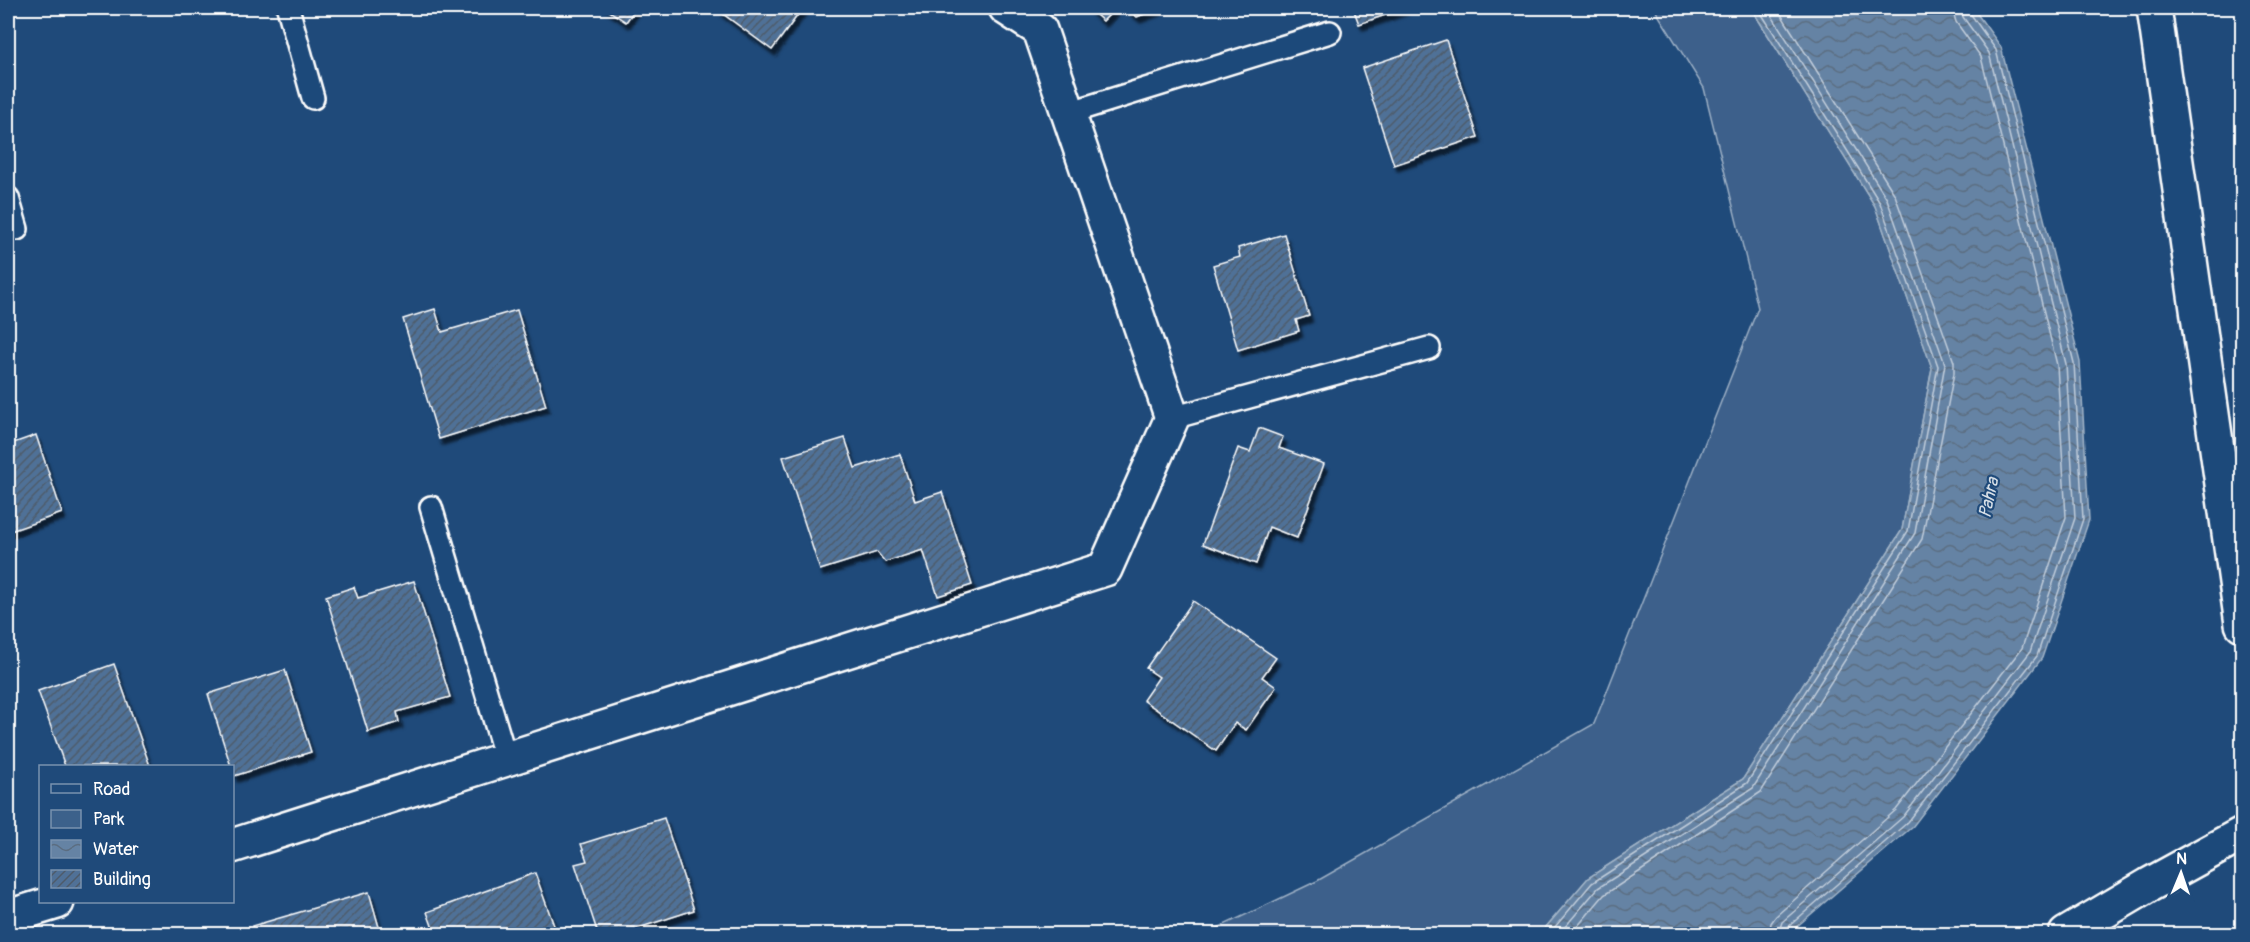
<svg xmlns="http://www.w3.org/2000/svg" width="2250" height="942" font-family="Pangolin,sans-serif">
<defs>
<pattern id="water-waves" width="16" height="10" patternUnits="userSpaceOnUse" patternTransform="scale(1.5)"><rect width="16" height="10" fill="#6583a4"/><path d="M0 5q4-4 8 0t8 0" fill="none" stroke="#5b6d81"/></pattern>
<pattern id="building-hatch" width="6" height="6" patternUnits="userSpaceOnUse" patternTransform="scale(1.5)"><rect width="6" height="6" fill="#507197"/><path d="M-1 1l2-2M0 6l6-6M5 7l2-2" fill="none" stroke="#4e5b6a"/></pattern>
<filter id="shadow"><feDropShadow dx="3.5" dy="6" stdDeviation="1.5" flood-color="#0009"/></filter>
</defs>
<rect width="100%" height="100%" fill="#1f4a7a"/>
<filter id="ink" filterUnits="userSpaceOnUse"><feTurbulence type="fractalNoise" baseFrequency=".0167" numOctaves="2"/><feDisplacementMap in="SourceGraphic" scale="12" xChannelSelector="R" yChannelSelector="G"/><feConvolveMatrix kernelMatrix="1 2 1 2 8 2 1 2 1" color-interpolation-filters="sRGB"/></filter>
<g filter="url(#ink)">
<path fill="#3c618b" stroke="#9eb0c5" stroke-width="1.5" d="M1654,8H1751L1875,206L1932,368L1902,530L1743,779L1588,878L1540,934H1205L1317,881L1594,724L1758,308L1704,88Z"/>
<path fill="url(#water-waves)" stroke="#a3b5c8" stroke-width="1.5" d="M1751,8H1973L2001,47L2080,362L2089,520L2042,658L1913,826L1788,934H1540L1588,878L1743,779L1902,530L1932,368L1875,206Z"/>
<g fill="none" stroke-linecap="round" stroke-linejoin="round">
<g stroke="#c1cddb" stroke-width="1.5">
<path d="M1549,934L1592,883L1747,783L1908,531L1938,366L1880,203L1758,8"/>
<path d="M1559,934L1598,888L1753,788L1915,533L1945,364L1887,199L1767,8"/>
<path d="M1571,934L1604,895L1761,792L1922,539L1954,373V362L1895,195L1777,8"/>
<path d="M1769,934L1771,923L1776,916L1896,810L2022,648L2066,517L2057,365L1981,57L1956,22L1952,8"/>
<path d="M1778,934L1782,922L1903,817L2030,652L2075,518L2066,364L1989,53L1963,17L1961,8"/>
<path d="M1785,934L1788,927L1908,822L2037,656L2083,519L2074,363L1996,50L1970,13L1969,8"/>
</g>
</g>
<g fill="url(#building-hatch)" stroke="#fff" stroke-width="1.5" filter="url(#shadow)">
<path d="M605,8H636L626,22Z"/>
<path d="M721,8H803L772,50L719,11Z"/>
<path d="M1088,8H1116L1103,21Z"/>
<path d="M1126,8H1160L1137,17Z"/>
<path d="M1353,8H1406L1359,24Z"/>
<path d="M1446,40L1478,137L1394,165L1362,68Z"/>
<path d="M1284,234L1309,316L1296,320L1299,331L1238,350L1213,265L1240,257L1238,248Z"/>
<path d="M435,309L442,332L517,310L546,406L439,439L403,319Z"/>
<path d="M1259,428L1283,437L1279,448L1324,464L1297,538L1269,527L1256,564L1203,544L1238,448L1250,452Z"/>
<path d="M36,435L62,513L8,532V445Z"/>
<path d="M845,438L855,468L900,454L915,501L942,492L972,585L938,596L923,550L885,562L877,552L820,570L783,457Z"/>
<path d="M414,581L450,697L397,712L399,722L368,732L326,596L354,587L358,598Z"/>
<path d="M1193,601L1276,658L1262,677L1276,687L1246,730L1235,723L1216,751L1143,700L1159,677L1146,668Z"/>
<path d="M114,664L150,766H65L38,691Z"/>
<path d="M285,670L311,752L234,776L208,694Z"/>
<path d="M664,818L694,910L620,934H598L575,864L587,861L581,844Z"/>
<path d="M535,873L557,934H435L427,912Z"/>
<path d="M369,892L381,934H255L252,926Z"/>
</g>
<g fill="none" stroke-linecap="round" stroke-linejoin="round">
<defs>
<g id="service">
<path d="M288,8L313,98"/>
<path d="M1068,113L1330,32"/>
<path d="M8,198L17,229"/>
<path d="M1172,418L1429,348"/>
<path d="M431,507L506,759"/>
</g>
<g id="minor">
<path d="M232,846L1105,569L1172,418L1040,30L1006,8"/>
<path d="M8,917L57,902"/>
</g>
<path id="secondary" d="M2154,8L2242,624"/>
<path id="primary" d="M2066,934L2149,885L2242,834"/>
</defs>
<use href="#service" stroke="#fff" stroke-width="26"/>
<use href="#minor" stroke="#fff" stroke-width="38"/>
<use href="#secondary" stroke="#fff" stroke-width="38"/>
<use href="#primary" stroke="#fff" stroke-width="38"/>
<use href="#service" stroke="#1f4a7a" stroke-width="21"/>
<use href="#minor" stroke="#1f4a7a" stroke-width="33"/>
<use href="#secondary" stroke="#1f4a7a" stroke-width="33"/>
<use href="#primary" stroke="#1f4a7a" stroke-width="33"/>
</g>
</g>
<g text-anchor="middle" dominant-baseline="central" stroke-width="4.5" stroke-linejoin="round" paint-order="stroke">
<g font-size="18" font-style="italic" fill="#d8e0e8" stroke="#1f4a7a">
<text transform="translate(1989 498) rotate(-78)">Pahra</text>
</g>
</g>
<rect width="2250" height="942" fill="none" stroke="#1f4a7a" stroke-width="30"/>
<rect x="15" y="15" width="2220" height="912" fill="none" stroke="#fff" stroke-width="2" filter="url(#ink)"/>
<rect x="39" y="765" width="195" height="138" fill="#1f4a7a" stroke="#7992af" stroke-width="1.5"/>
<rect x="51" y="784" width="30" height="9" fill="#1f4a7a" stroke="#7992af" stroke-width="1.5"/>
<text x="93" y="795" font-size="18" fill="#ffffff">Road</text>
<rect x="51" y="810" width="30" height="18" fill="#3c618b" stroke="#7992af" stroke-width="1.5"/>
<text x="93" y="825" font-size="18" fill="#ffffff">Park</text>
<rect x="51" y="840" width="30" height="18" fill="url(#water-waves)" stroke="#7992af" stroke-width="1.5"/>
<text x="93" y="855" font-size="18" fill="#ffffff">Water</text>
<rect x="51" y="870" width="30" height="18" fill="url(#building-hatch)" stroke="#7992af" stroke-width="1.5"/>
<text x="93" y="885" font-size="18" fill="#ffffff">Building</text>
<g transform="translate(2181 873) rotate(2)" stroke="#1f4a7a" stroke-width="4.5" paint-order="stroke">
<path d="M0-4.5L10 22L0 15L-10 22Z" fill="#ffffff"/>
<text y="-9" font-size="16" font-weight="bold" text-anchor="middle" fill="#ffffff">N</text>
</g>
</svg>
